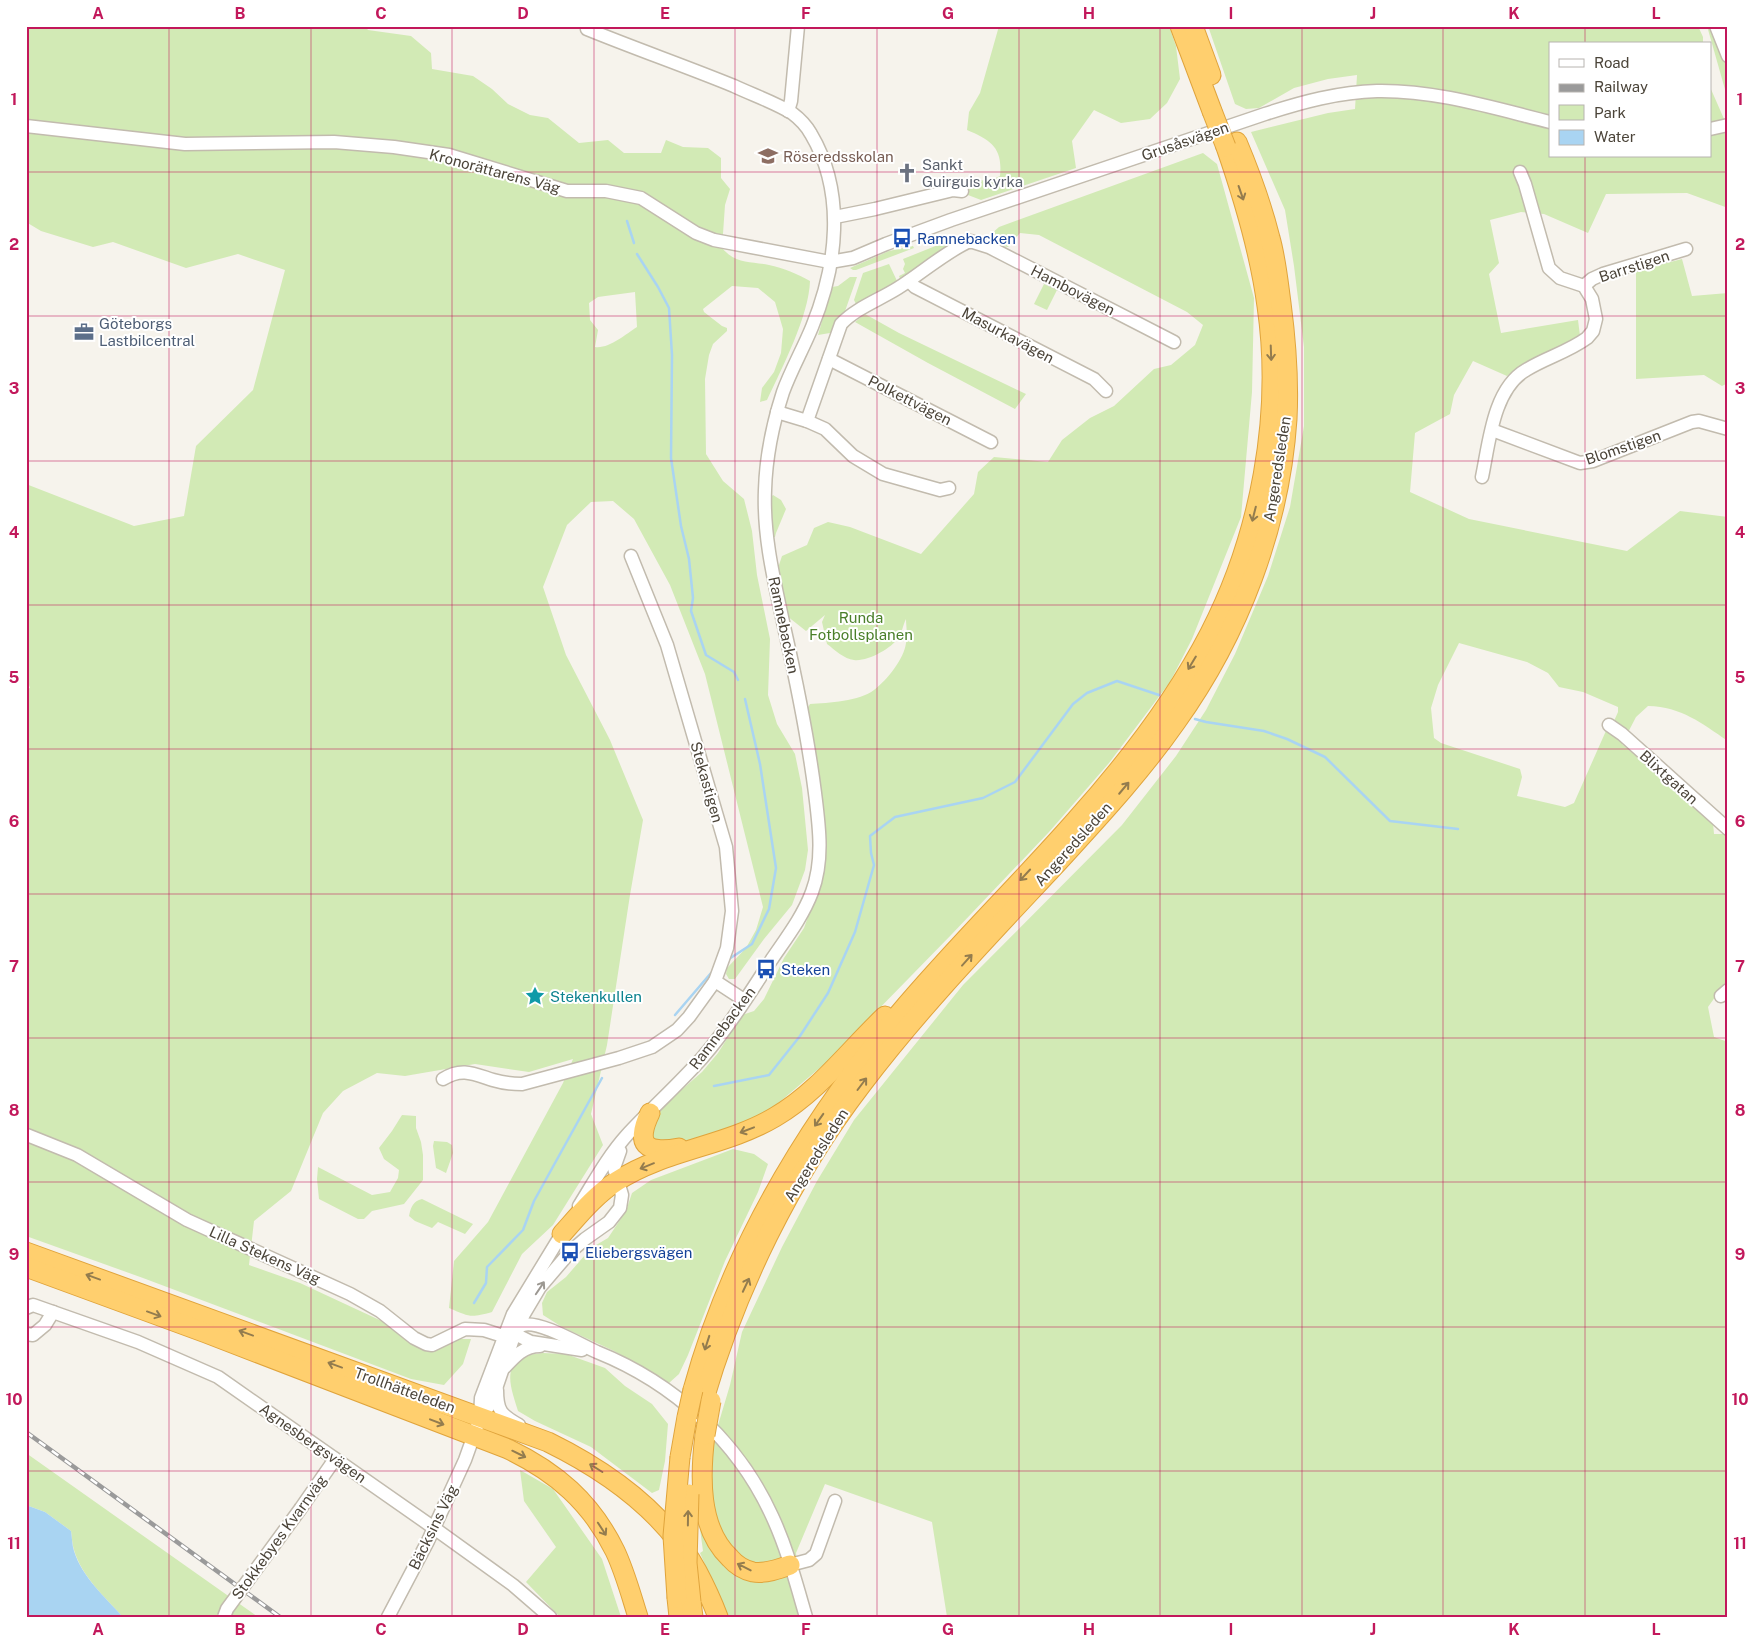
<svg xmlns="http://www.w3.org/2000/svg" width="1754" height="1643" font-family="'Public Sans',sans-serif">
<rect width="100%" height="100%" fill="#f6f3ec"/>
<g fill="#d2eab5" fill-rule="evenodd">
<path d="M26,26H365L368,30L411,36L431,53L432,69L473,76L492,89L508,104L530,115L548,118L579,143L608,140L624,153H661L666,140L683,147L708,148L721,158V178L730,189L725,205L722,248C737,265 750,261 769,265C783,268 798,274 810,281C809,316 782,368 767,400L760,402L762,388L774,372L781,353L783,329L775,302L758,288L732,286L703,309L704,312L722,326L727,328V331L713,344L709,355L705,379L706,454L723,481L744,499L752,531L757,575L770,639L768,695L777,724L795,754L802,788L808,850L805,870L792,905L764,939L735,979H729L726,974L727,968L746,948L756,930L763,907L705,674L670,585L634,519L613,501L591,502L567,525L543,587L566,655L610,740L643,820L630,895L607,1045L591,1114L603,1145L553,1225L522,1254L492,1312C470,1318 470,1317 449,1308L454,1261L488,1222L563,1083L573,1059L529,1072L475,1064L405,1076L377,1073L343,1091L323,1113L291,1191L254,1221L249,1265L300,1283L386,1323L418,1348L438,1349L458,1339H471L463,1364L444,1385L411,1379L143,1278L26,1236V689L30,688L26,676V484L134,526L184,516L196,446L253,390L285,270L238,254L186,268L113,242L93,247L41,231L26,222ZM635,292L637,327C626,334 609,349 595,347L598,330L590,320L589,303L598,297Z"/>
<path d="M999,26H1169L1176,46L1180,79L1167,103L1150,119L1121,123L1094,110L1072,141L1076,168L981,200L968,195L970,185L979,180L989,181L1000,176C1003,148 991,140 967,130L969,112L980,93Z"/>
<path d="M1208,26H1698L1703,37V44H1550V156H1710V87L1728,128V208L1687,193L1606,194L1588,233L1544,214L1521,212L1490,220L1499,263L1489,274L1501,333L1578,320L1580,336L1524,363L1507,376L1473,361L1454,395L1450,414L1415,433L1410,492L1469,519L1627,551L1680,511L1728,517V741C1701,723 1682,707 1648,706L1636,717L1622,744L1713,823L1714,834H1728V979L1708,1007L1714,1037L1728,1042V1617H947L932,1522L825,1484L796,1553L798,1573L808,1617H728L700,1553L703,1551L698,1514L713,1442L730,1385L742,1332L782,1247L817,1181L854,1120L963,985L1122,825L1176,756L1206,710L1235,654L1268,576L1290,507L1304,426V347L1294,266L1285,210L1251,132L1328,113L1355,109L1357,75L1328,79L1294,88L1259,108L1246,109L1235,104ZM1459,643L1527,662L1548,673L1559,687L1583,692L1618,707V712L1614,721L1611,720L1609,724L1574,803L1565,807L1517,796L1522,777L1520,769L1441,743L1434,738L1431,708L1438,685Z"/>
<path d="M1707,26H1711L1728,68V100Z"/>
<path d="M1203,153L1217,164L1254,298L1252,392L1241,517L1192,639L1170,682L1109,763L1049,832L952,934L828,1061L776,1105L740,1126L686,1141L663,1144L650,1139L656,1112L702,1072L718,1053L742,1015L754,1011L764,999L784,958L804,928L821,881L807,709L810,704C828,703 860,701 874,690C887,680 904,659 906,643C908,636 906,626 906,619C903,625 902,633 898,638C892,648 867,662 854,660C844,659 835,650 827,644L822,622L825,615L806,631L787,616L778,568L782,556L807,545L814,528L828,522L850,527L921,554L974,494L978,472L994,457L1048,462L1062,440L1090,418L1114,406L1154,369L1171,365L1195,345L1203,325L1187,312L1039,235L1020,233L1008,247L997,245L990,235L999,227Z"/>
<path d="M953,239L955,241L954,246L901,281L899,276L905,273L903,269L905,264L903,259Z"/>
<path d="M913,246L914,248L856,270H853L850,268L889,251Z"/>
<path d="M1682,259L1692,296L1728,293V383L1722,386L1704,375L1636,379V271Z"/>
<path d="M889,264L898,283L858,308L854,300L863,273Z"/>
<path d="M850,277H857L844,314L836,332L818,335L832,287L838,286Z"/>
<path d="M1044,284L1057,290L1047,310L1034,304Z"/>
<path d="M865,314L899,333L1026,394L1015,409L928,363L855,322Z"/>
<path d="M773,495L781,500L786,509L776,533L775,537H772L771,497Z"/>
<path d="M402,1115L416,1116V1128L421,1142L423,1155V1180L404,1204L372,1211L364,1219H358L319,1199L317,1179L318,1167L372,1195L390,1192L398,1178L399,1170L384,1159L379,1148L392,1131Z"/>
<path d="M434,1141L447,1142L452,1145L453,1153L446,1173L436,1168L433,1146Z"/>
<path d="M733,1149L754,1154L768,1164L758,1192L725,1261L688,1355L679,1374L669,1383L614,1351L562,1327L543,1315L542,1303L547,1292L566,1277L591,1248L608,1238L626,1211L632,1193L651,1180Z"/>
<path d="M422,1199L473,1224L465,1234L438,1222L432,1228L415,1221L409,1216C411,1207 413,1201 422,1199Z"/>
<path d="M543,1353L566,1354L605,1368L625,1386L652,1404L668,1424L665,1461L659,1490L652,1493L591,1447L535,1421L518,1411C513,1393 501,1368 523,1357C529,1354 537,1354 543,1353Z"/>
<path d="M26,1453L258,1617H123C105,1597 82,1577 74,1550C72,1544 72,1537 71,1531L45,1512L26,1505Z"/>
<path d="M520,1470L553,1489L602,1559L621,1617H560L526,1582L556,1547L524,1501Z"/>
</g>
<path fill="#a9d4f2" d="M26,1505L45,1512L71,1531C72,1537 72,1545 74,1551C82,1577 105,1597 123,1617H26Z"/>
<g fill="none" stroke-linecap="round" stroke-linejoin="round">
<g stroke="#a9d4f2" stroke-width="2.5">
<path d="M627,221L634,243"/>
<path d="M637,254L658,287L669,308L672,355L671,458L681,526L689,559L693,598L691,611L706,655L734,672L738,680"/>
<path d="M1195,719L1206,722L1264,731L1287,739L1325,757L1390,821L1458,829"/>
<path d="M729,959L752,944L769,909L776,868L760,764L745,699"/>
<path d="M675,1015L711,973"/>
<path d="M714,1086L769,1075L800,1036L828,993L855,932L874,865L871,853L870,836L895,817L983,798L1015,782L1073,704L1087,693L1117,681L1159,695"/>
<path d="M474,1303L486,1283L487,1267L523,1230L534,1201L602,1078"/>
</g>
<defs>
<g id="minor">
<path d="M1716,26L1728,56"/>
<path d="M1725,26L1728,32"/>
<path d="M788,111L791,101L798,26"/>
<path d="M26,126L185,144L334,142L394,147L449,155L567,191H606L641,198L696,233L714,240L830,262L853,258L886,244L951,220L1265,114C1302,102 1339,92 1377,91C1436,90 1493,108 1550,122"/>
<path d="M1710,129L1728,125"/>
<path d="M835,217L875,209L953,190L962,191"/>
<path d="M909,281L915,287L1094,379L1106,391"/>
<path d="M1584,286L1592,279L1603,274L1686,249"/>
<path d="M829,359L991,442"/>
<path d="M777,412L807,421L825,429L853,456L883,474L940,490L949,488"/>
<path d="M807,421L841,324C856,308 879,300 898,288C919,275 948,250 970,241L989,247L1174,342"/>
<path d="M1492,430L1580,463L1593,461L1692,422L1699,421L1728,429"/>
<path d="M1482,477C1489,444 1493,389 1526,370C1545,358 1568,352 1587,338L1593,331L1596,319L1592,299L1584,286L1560,278L1549,268L1525,184L1520,172"/>
<path d="M631,556L667,645L726,847L732,911L727,948L715,981L744,1000"/>
<path d="M1609,725L1622,734L1728,829"/>
<path d="M1721,996L1728,990"/>
<path d="M443,1079C462,1067 474,1074 493,1080C503,1083 512,1084 522,1084L619,1058L652,1047L677,1030L689,1017L715,981"/>
<path d="M27,1135L77,1155L187,1220L350,1294L380,1311L414,1338L426,1344L432,1345L465,1329L484,1330L503,1336"/>
<path d="M579,1206C594,1182 608,1156 627,1135C651,1109 678,1085 702,1058C728,1028 750,993 772,959C787,937 803,916 812,892C824,860 819,825 815,793C808,738 797,684 785,631C775,584 763,538 765,490C766,457 773,423 783,392C791,370 803,349 812,327C837,266 846,193 811,134C806,125 800,119 792,113C774,102 753,95 734,86C685,66 636,49 587,29L588,26"/>
<path d="M26,1308L33,1305L138,1342L218,1377L434,1528L513,1585L550,1617"/>
<path d="M516,1330L517,1335L531,1342L582,1350"/>
<path d="M26,1334L33,1335L45,1325L53,1312"/>
<path d="M503,1336C510,1333 517,1328 523,1325C539,1320 581,1345 597,1352C674,1383 738,1441 772,1516C787,1548 796,1583 806,1617"/>
<path d="M505,1367C515,1356 524,1346 540,1346"/>
<path d="M497,1390C497,1411 501,1415 519,1425"/>
<path d="M480,1418L491,1403L516,1330L524,1314L540,1287L570,1252L585,1239L609,1222L620,1208L622,1195L614,1168L620,1151"/>
<path d="M301,1508L335,1459"/>
<path d="M790,1565L809,1560L816,1554L835,1501"/>
<path d="M388,1617L428,1541L465,1460L480,1418L481,1398L513,1314L566,1227"/>
</g>
<g id="highway">
<path d="M1180,26L1212,111"/>
<path d="M1193,26L1211,75"/>
<path d="M650,1113C635,1144 645,1154 679,1148"/>
<path d="M562,1234C579,1215 595,1195 617,1181C665,1150 726,1146 775,1117C818,1092 849,1050 885,1016"/>
<path d="M26,1252L548,1442C607,1471 665,1512 697,1571C705,1586 712,1601 718,1617"/>
<path d="M26,1267L206,1333L508,1449C556,1472 591,1502 615,1551C625,1572 631,1595 638,1617"/>
<path d="M693,1390C731,1250 806,1126 898,1015C954,948 1018,886 1076,820C1127,763 1175,701 1210,633C1260,536 1283,416 1267,306C1260,252 1244,199 1226,147"/>
<path d="M703,1402C736,1289 790,1178 862,1084C922,1005 991,934 1059,861C1100,816 1141,772 1176,722C1239,634 1280,527 1287,419C1289,380 1286,341 1281,303C1278,281 1276,259 1270,238C1262,206 1250,173 1237,142"/>
<path d="M705,1435C700,1475 698,1528 730,1558C736,1565 744,1570 753,1572C765,1574 779,1569 790,1565"/>
<path d="M680,1457L687,1417"/>
<path d="M677,1598L679,1617"/>
<path d="M691,1602L693,1617"/>
</g>
</defs>
<use href="#minor" stroke="#c2bbae" stroke-width="15"/>
<use href="#highway" stroke="#e0a43c" stroke-width="21"/>
<use href="#minor" stroke="#fff" stroke-width="12"/>
<use href="#highway" stroke="#ffcf6e" stroke-width="19"/>
<defs>
<path id="rail" d="M26,1432L280,1617"/>
</defs>
<use href="#rail" stroke="#9a9a9a" stroke-width="4.5"/>
<use href="#rail" stroke="#fff" stroke-width="2.5" stroke-dasharray="8" stroke-linecap="butt"/>
<defs>
<path id="minor-bridge" d="M224,1617L227,1609L301,1508"/>
<g id="highway-bridge">
<path d="M1212,111L1226,147"/>
<path d="M687,1417L693,1390"/>
<path d="M705,1435L711,1401"/>
<path d="M689,1494L687,1563L691,1602"/>
<path d="M677,1598L673,1536L680,1457"/>
</g>
</defs>
<use href="#minor-bridge" stroke="#c2bbae" stroke-width="15" stroke-linecap="butt"/>
<use href="#highway-bridge" stroke="#e0a43c" stroke-width="21" stroke-linecap="butt"/>
<use href="#minor-bridge" stroke="#fff" stroke-width="12"/>
<use href="#highway-bridge" stroke="#ffcf6e" stroke-width="19"/>
</g>
<defs><path id="oneway-shaft" d="M-6 0H5M1.5-3L5.5 0L1.5 3" fill="none" stroke-width="1.6" stroke-linecap="round" stroke-linejoin="round" transform="scale(1.25)"/></defs>
<g stroke="#937c4e">
<use href="#oneway-shaft" transform="translate(1241 193) rotate(71)"/>
<use href="#oneway-shaft" transform="translate(1271 353) rotate(88)"/>
<use href="#oneway-shaft" transform="translate(1254 514) rotate(104)"/>
<use href="#oneway-shaft" transform="translate(1192 663) rotate(121)"/>
<use href="#oneway-shaft" transform="translate(1124 788) rotate(-50)"/>
<use href="#oneway-shaft" transform="translate(1025 875) rotate(133)"/>
<use href="#oneway-shaft" transform="translate(967 960) rotate(-48)"/>
<use href="#oneway-shaft" transform="translate(862 1084) rotate(-53)"/>
<use href="#oneway-shaft" transform="translate(819 1120) rotate(125)"/>
<use href="#oneway-shaft" transform="translate(747 1130) rotate(159)"/>
<use href="#oneway-shaft" transform="translate(647 1166) rotate(158)"/>
<use href="#oneway-shaft" transform="translate(93 1277) rotate(-160)"/>
<use href="#oneway-shaft" transform="translate(746 1285) rotate(-65)"/>
<use href="#oneway-shaft" transform="translate(154 1314) rotate(20)"/>
<use href="#oneway-shaft" transform="translate(246 1333) rotate(-160)"/>
<use href="#oneway-shaft" transform="translate(707 1343) rotate(108)"/>
<use href="#oneway-shaft" transform="translate(335 1365) rotate(-160)"/>
<use href="#oneway-shaft" transform="translate(437 1422) rotate(21)"/>
<use href="#oneway-shaft" transform="translate(519 1454) rotate(26)"/>
<use href="#oneway-shaft" transform="translate(596 1468) rotate(-148)"/>
<use href="#oneway-shaft" transform="translate(688 1518) rotate(-89)"/>
<use href="#oneway-shaft" transform="translate(602 1529) rotate(57)"/>
<use href="#oneway-shaft" transform="translate(744 1567) rotate(-153)"/>
</g>
<use stroke="#9c9892" href="#oneway-shaft" transform="translate(540 1288) rotate(-56)"/>
<path fill="none" stroke="#c2185b" stroke-width="1" stroke-opacity="0.55" d="M169,26V1617M311,26V1617M452,26V1617M594,26V1617M735,26V1617M877,26V1617M1019,26V1617M1160,26V1617M1302,26V1617M1443,26V1617M1585,26V44M1585,156V1617M26,172H1728M26,316H1728M26,461H1728M26,605H1728M26,749H1728M26,894H1728M26,1038H1728M26,1182H1728M26,1327H1728M26,1471H1728"/>
<defs>
<symbol id="school-bare" viewBox="-9 -9 18 18"><path d="M0-5L7-2L0 1L-7-2ZM-4 1L0 2.5L4 1V4Q0 6-4 4Z" fill="#8d6e63" stroke="#fff" stroke-width="2.5" paint-order="stroke"/></symbol>
<symbol id="church-bare" viewBox="-9 -9 18 18"><path d="M-1.2-6h2.4v3.5h3.3v2.4h-3.3V6h-2.4V-.1h-3.3v-2.4h3.3Z" fill="#6b7280" stroke="#fff" stroke-width="2.5" paint-order="stroke"/></symbol>
<symbol id="bus-bare" viewBox="-9 -9 18 18"><path d="M-5-6H5V4H4V6H2V4H-2V6H-4V4H-5ZM-3.5-4V0h7V-4ZM-3.5 1.2v1.5H-2V1.2ZM2 1.2v1.5H3.5V1.2Z" fill="#1a4fb4" stroke="#fff" stroke-width="2.5" paint-order="stroke"/></symbol>
<symbol id="office-bare" viewBox="-9 -9 18 18"><path d="M-6-3h4V-5.5h4V-3h4V5H-6ZM-1-4.5V-3h2v-1.5ZM-6 0V1H6V0Z" fill="#5c6f8a" stroke="#fff" stroke-width="2.5" paint-order="stroke"/></symbol>
<symbol id="sight-bare" viewBox="-9 -9 18 18"><path d="M0-6L1.8-2.2L6-1.7L2.9 1.2L3.7 5.4L0 3.3L-3.7 5.4L-2.9 1.2L-6-1.7L-1.8-2.2Z" fill="#0f9aa8" stroke="#fff" stroke-width="2.5" paint-order="stroke"/></symbol>
</defs>
<g fill-rule="evenodd">
<use href="#school-bare" x="754" y="142" width="28" height="28"/>
<use href="#church-bare" x="893" y="159" width="28" height="28"/>
<use href="#bus-bare" x="888" y="224" width="28" height="28"/>
<use href="#office-bare" x="70" y="318" width="28" height="28"/>
<use href="#bus-bare" x="752" y="955" width="28" height="28"/>
<use href="#sight-bare" x="521" y="982" width="28" height="28"/>
<use href="#bus-bare" x="556" y="1238" width="28" height="28"/>
</g>
<g text-anchor="middle" dominant-baseline="central" stroke-width="4" stroke-linejoin="round" paint-order="stroke">
<g font-size="15" fill="#4b4439" stroke="#fff">
<text transform="translate(1185 141) rotate(-19)">Grusåsvägen</text>
<text transform="translate(495 171) rotate(15)">Kronorättarens Väg</text>
<text transform="translate(1634 266) rotate(-18)">Barrstigen</text>
<text transform="translate(1073 290) rotate(27)">Hambovägen</text>
<text transform="translate(1008 335) rotate(28)">Masurkavägen</text>
<text transform="translate(910 400) rotate(27)">Polkettvägen</text>
<text transform="translate(1623 447) rotate(-19)">Blomstigen</text>
<text transform="translate(1277 469) rotate(-81)">Angeredsleden</text>
<text transform="translate(784 625) rotate(78)">Ramnebacken</text>
<text transform="translate(1669 777) rotate(42)">Blixtgatan</text>
<text transform="translate(707 782) rotate(74)">Stekastigen</text>
<text transform="translate(1073 844) rotate(-48)">Angeredsleden</text>
<text transform="translate(722 1028) rotate(-53)">Ramnebacken</text>
<text transform="translate(816 1155) rotate(-58)">Angeredsleden</text>
<text transform="translate(265 1255) rotate(24)">Lilla Stekens Väg</text>
<text transform="translate(405 1390) rotate(20)">Trollhätteleden</text>
<text transform="translate(313 1443) rotate(35)">Agnesbergsvägen</text>
<text transform="translate(433 1527) rotate(-64)">Bäcksins Väg</text>
<text transform="translate(279 1537) rotate(-54)">Stokkebyes Kvarnväg</text>
</g>
<g font-size="15" fill="#785e54" stroke="#fff" text-anchor="start">
<text x="783" y="156">Röseredsskolan</text>
</g>
<g font-size="15" fill="#5b616d" stroke="#fff" text-anchor="start">
<text x="922" y="164">Sankt<tspan x="922" dy="17">Guirguis kyrka</tspan></text>
</g>
<g font-size="15" fill="#164399" stroke="#fff" text-anchor="start">
<text x="917" y="238">Ramnebacken</text>
<text x="781" y="969">Steken</text>
<text x="585" y="1252">Eliebergsvägen</text>
</g>
<g font-size="15" fill="#4e5e75" stroke="#fff" text-anchor="start">
<text x="99" y="323">Göteborgs<tspan x="99" dy="17">Lastbilcentral</tspan></text>
</g>
<g font-size="15" fill="#4a7f2a" stroke="#fff">
<text x="861" y="617">Runda<tspan x="861" dy="17">Fotbollsplanen</tspan></text>
</g>
<g font-size="15" fill="#0d838f" stroke="#fff" text-anchor="start">
<text x="550" y="996">Stekenkullen</text>
</g>
</g>
<rect width="1754" height="1643" fill="none" stroke="#ffffff" stroke-width="55"/>
<rect x="1549" y="42" width="162" height="115" fill="#ffffff" stroke="#b7b4b0"/>
<rect x="1559" y="59" width="25" height="8" fill="#ffffff" stroke="#b7b4b0"/>
<text x="1594" y="68" font-size="15" fill="#4b4439">Road</text>
<rect x="1559" y="84" width="25" height="8" fill="#9a9a9a" stroke="#b7b4b0"/>
<text x="1594" y="92" font-size="15" fill="#4b4439">Railway</text>
<rect x="1559" y="105" width="25" height="15" fill="#d2eab5" stroke="#b7b4b0"/>
<text x="1594" y="118" font-size="15" fill="#4b4439">Park</text>
<rect x="1559" y="130" width="25" height="15" fill="#a9d4f2" stroke="#b7b4b0"/>
<text x="1594" y="142" font-size="15" fill="#4b4439">Water</text>
<rect x="28" y="28" width="1698" height="1588" fill="none" stroke="#c2185b" stroke-width="2"/>
<g font-size="16" text-anchor="middle" font-weight="bold" fill="#c2185b">
<text x="98" y="19">A</text>
<text x="240" y="19">B</text>
<text x="381" y="19">C</text>
<text x="523" y="19">D</text>
<text x="665" y="19">E</text>
<text x="806" y="19">F</text>
<text x="948" y="19">G</text>
<text x="1089" y="19">H</text>
<text x="1231" y="19">I</text>
<text x="1373" y="19">J</text>
<text x="1514" y="19">K</text>
<text x="1656" y="19">L</text>
<text x="14" y="105">1</text>
<text x="1740" y="105">1</text>
<text x="14" y="250">2</text>
<text x="1740" y="250">2</text>
<text x="14" y="394">3</text>
<text x="1740" y="394">3</text>
<text x="14" y="538">4</text>
<text x="1740" y="538">4</text>
<text x="14" y="683">5</text>
<text x="1740" y="683">5</text>
<text x="14" y="827">6</text>
<text x="1740" y="827">6</text>
<text x="14" y="972">7</text>
<text x="1740" y="972">7</text>
<text x="14" y="1116">8</text>
<text x="1740" y="1116">8</text>
<text x="14" y="1260">9</text>
<text x="1740" y="1260">9</text>
<text x="14" y="1405">10</text>
<text x="1740" y="1405">10</text>
<text x="14" y="1549">11</text>
<text x="1740" y="1549">11</text>
<text x="98" y="1635">A</text>
<text x="240" y="1635">B</text>
<text x="381" y="1635">C</text>
<text x="523" y="1635">D</text>
<text x="665" y="1635">E</text>
<text x="806" y="1635">F</text>
<text x="948" y="1635">G</text>
<text x="1089" y="1635">H</text>
<text x="1231" y="1635">I</text>
<text x="1373" y="1635">J</text>
<text x="1514" y="1635">K</text>
<text x="1656" y="1635">L</text>
</g>
</svg>
